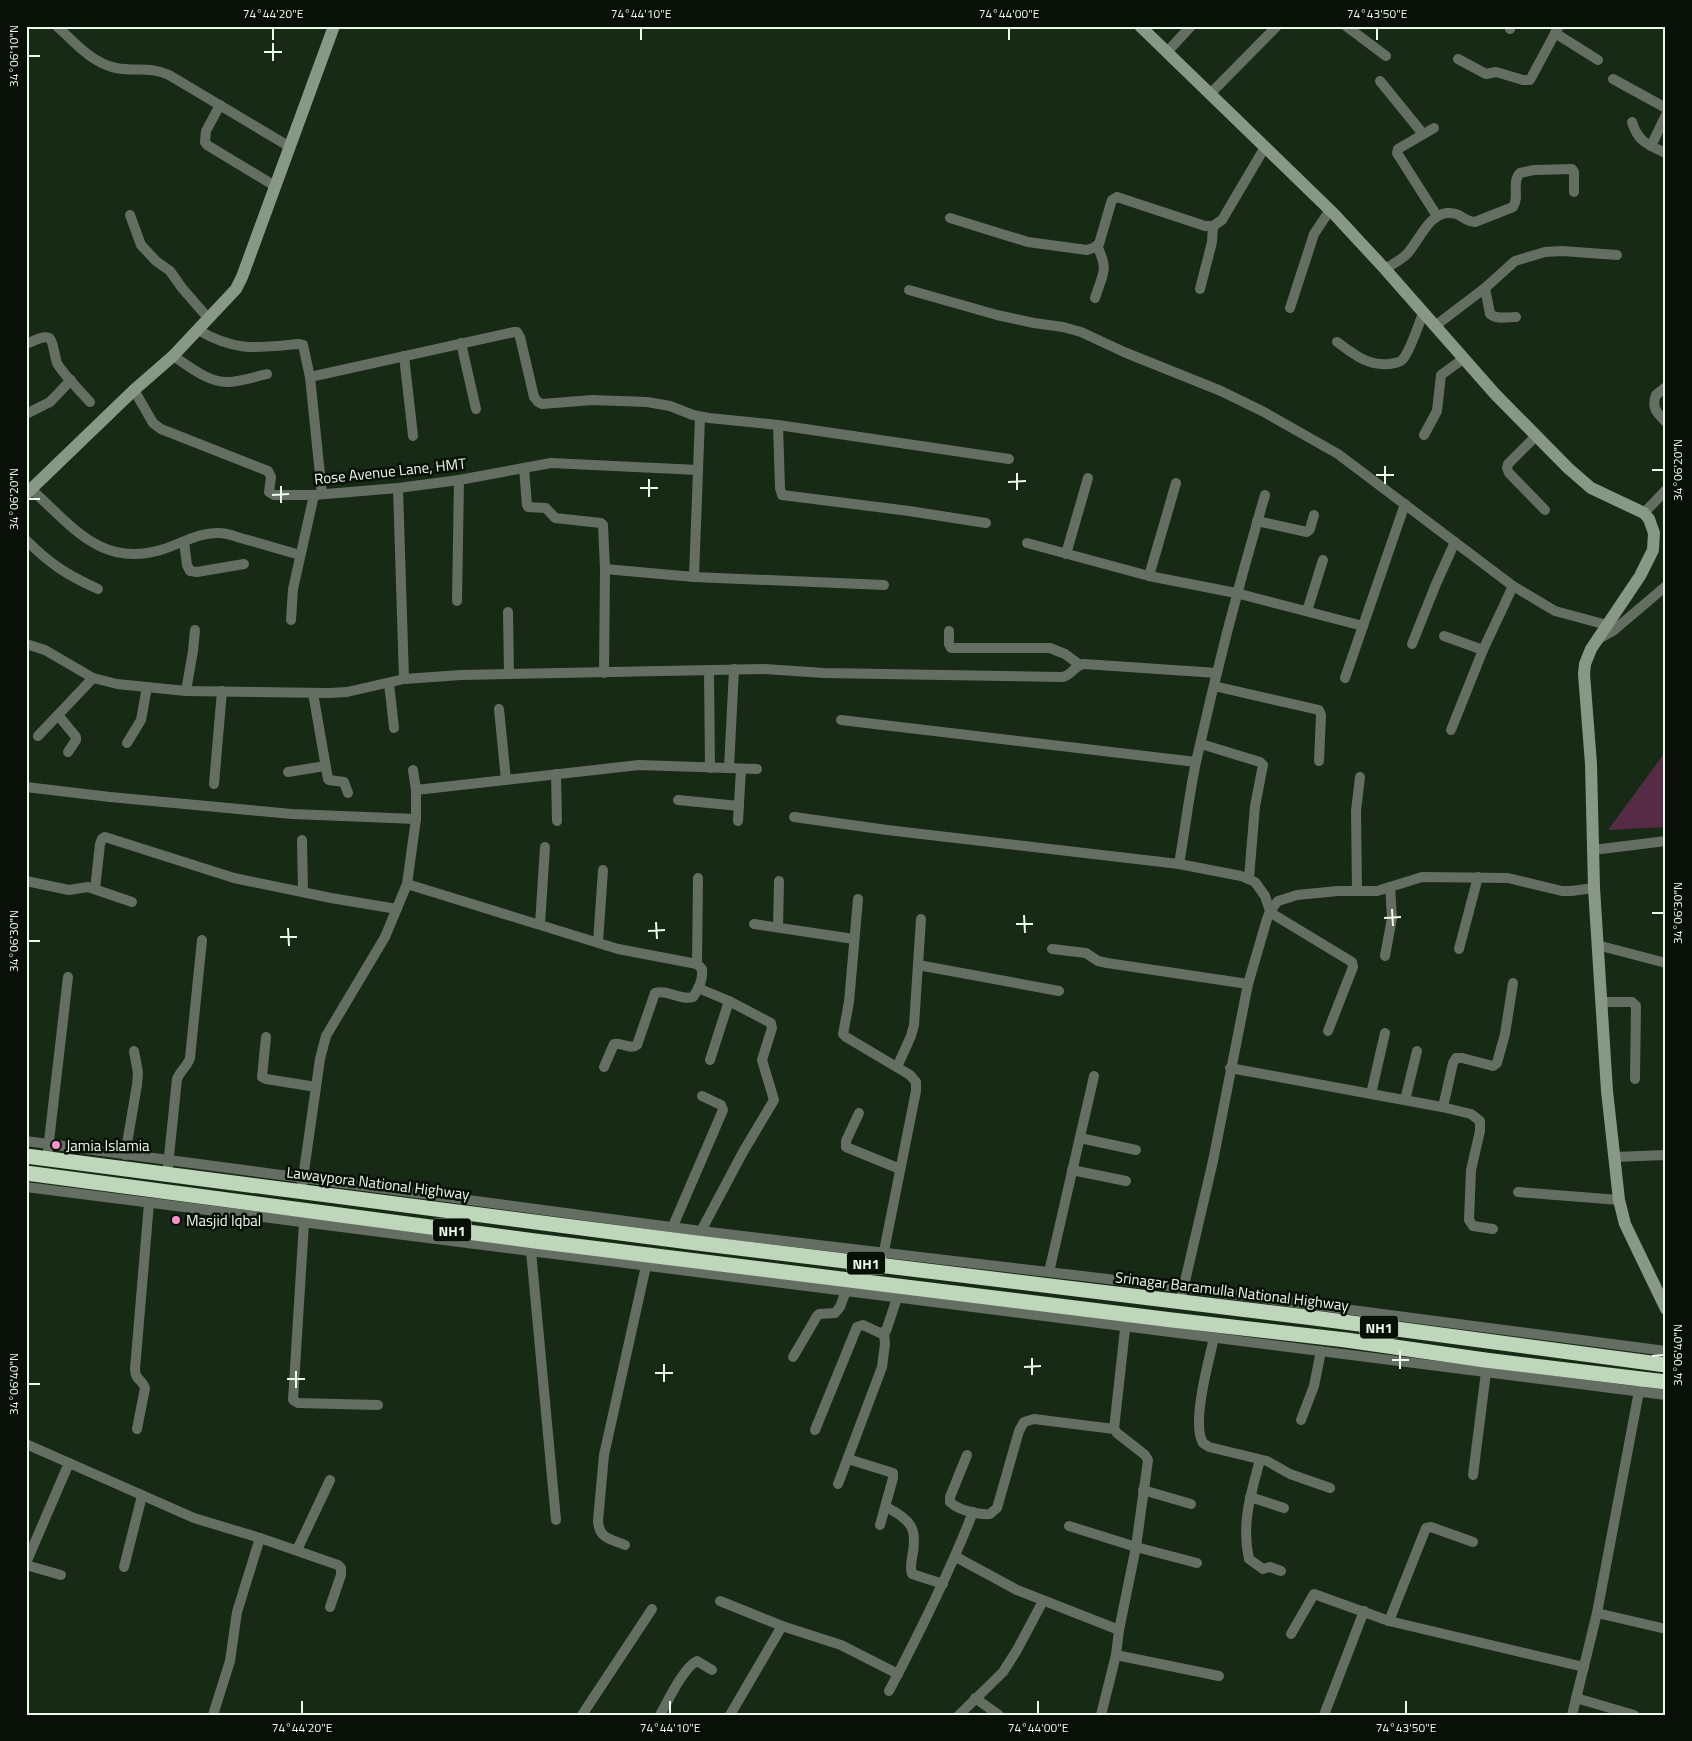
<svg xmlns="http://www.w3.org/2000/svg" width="1692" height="1741" font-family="'Titillium Web',sans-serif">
<rect width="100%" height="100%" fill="#172a15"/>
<path fill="#562b45" d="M1666,751V827L1608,830Z"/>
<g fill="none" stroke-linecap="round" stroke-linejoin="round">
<g stroke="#646e63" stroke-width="10">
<path d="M57,26C74,42 92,63 116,68C136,72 149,66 169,75L290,147"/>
<path d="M1346,26L1386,56"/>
<path d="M1510,29L1511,26"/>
<path d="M1555,33L1598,60"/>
<path d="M1167,52L1191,26"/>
<path d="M1458,59L1486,74L1496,72L1523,80H1530L1559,26"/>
<path d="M1613,79L1666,108"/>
<path d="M1380,81L1423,134"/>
<path d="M1211,93L1277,26"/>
<path d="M220,105L206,131L205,142L207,145L275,186"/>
<path d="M1632,122C1638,142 1648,145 1666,153"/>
<path d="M1434,128L1398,149L1397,153L1437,216"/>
<path d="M1651,146L1666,115"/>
<path d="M130,215L141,245L156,261L170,271L182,288L209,319"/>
<path d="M950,218L1028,242L1087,250L1093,248L1099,244L1111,203L1112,200L1117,197L1205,226H1213L1222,220L1265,147"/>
<path d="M1385,269C1393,264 1401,260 1407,254C1419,241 1428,215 1447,213C1462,212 1463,222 1475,222L1513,207C1520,197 1511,182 1520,173L1534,170L1572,169L1574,172V192"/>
<path d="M1485,288L1490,314C1497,320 1507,317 1516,317"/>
<path d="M1200,289L1212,242L1213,226"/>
<path d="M909,290L997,315L1034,323L1063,327L1081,332L1124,352L1221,391L1264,412L1338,454L1513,586L1555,611L1607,625"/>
<path d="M1095,298C1103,273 1109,270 1097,246"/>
<path d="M1290,308L1314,234L1330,210"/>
<path d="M1435,326L1485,288L1515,261L1545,252L1562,251L1617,255"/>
<path d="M198,330C236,352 256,348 298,344L303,345L310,377L322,494"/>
<path d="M1337,342C1354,354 1367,366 1389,364C1394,363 1400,363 1403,359C1410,351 1419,324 1423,313"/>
<path d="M461,343L476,409"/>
<path d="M26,344C32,342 43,335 49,338C53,340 55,358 57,363C62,373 82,393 90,402"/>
<path d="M173,356C189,366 207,382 227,382C240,382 254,377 267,374"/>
<path d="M404,356L413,436"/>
<path d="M310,377L514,332H517L520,337L534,397L538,402L542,404L592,400L647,402L670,406L693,415L709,418L778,425L1009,459"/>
<path d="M1666,387L1656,395C1651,408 1657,413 1666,422"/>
<path d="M134,390L153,423L161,429L268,471L271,477L269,492L274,495H314L398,488L459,480L551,463L698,470"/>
<path d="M26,414L50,402L71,380"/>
<path d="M778,425L780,488L782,495L909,511L986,523"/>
<path d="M1424,435L1437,411L1441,375L1463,359"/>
<path d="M1536,436L1508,464L1507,468L1509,473L1545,510"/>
<path d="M524,468L527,505L528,507L546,508L555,518L601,523L603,525L605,569L604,673"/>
<path d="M398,488L404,679"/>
<path d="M31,489C73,527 102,569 164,549C182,543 200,532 219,533C229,533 239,538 248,540C265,545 283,550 300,555"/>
<path d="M1644,513L1666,490"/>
<path d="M1257,521L1307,532L1310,529L1314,515"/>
<path d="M26,540C50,564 67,575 98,589"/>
<path d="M184,542L187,565L190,571L197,572L244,564"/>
<path d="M1027,543L1149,576L1236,593L1363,626"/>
<path d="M1066,554L1088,478"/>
<path d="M605,569L694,577L884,585"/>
<path d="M1149,576L1176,483"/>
<path d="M694,577L700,417"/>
<path d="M457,601L459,480"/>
<path d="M1307,611L1323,560"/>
<path d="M508,612L509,674"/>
<path d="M291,620L293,589L314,495"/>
<path d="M949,631V644L951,648H1050L1065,654L1080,665"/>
<path d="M1444,636L1483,650"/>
<path d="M1597,640L1613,631L1666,586"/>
<path d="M26,644L45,650L93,678L117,684L186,691L329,693L347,692L404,679L461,675L764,669L824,673L1062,677C1072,676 1074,665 1084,664L1217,673"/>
<path d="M1412,644L1436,584L1455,542"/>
<path d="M709,670L710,768"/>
<path d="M1345,678L1405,504"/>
<path d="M389,683L394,728"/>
<path d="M1214,686L1319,710L1321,715L1319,761"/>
<path d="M186,691L193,651L195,630"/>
<path d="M313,693L328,779L329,780L344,782L348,793"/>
<path d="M499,709L506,780"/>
<path d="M58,715L76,737V740L68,752"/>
<path d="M841,720L1196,762"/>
<path d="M1451,730L1483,650L1513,586"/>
<path d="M38,736L93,678"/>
<path d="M127,743L141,720L147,687"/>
<path d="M1201,744L1260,762L1263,765L1255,806L1249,878"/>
<path d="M729,768L734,669"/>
<path d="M288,772L325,766"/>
<path d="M556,774L557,821"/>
<path d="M214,784L222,691"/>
<path d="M26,787L110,797L292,814L416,819"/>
<path d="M416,790L639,765L757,769"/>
<path d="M678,800L739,806"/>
<path d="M794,817L887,830L1179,864L1241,876L1255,882L1265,896L1270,911L1276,916L1352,962L1353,967L1328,1031"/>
<path d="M738,821L741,769"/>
<path d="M302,840L303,892"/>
<path d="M1593,850L1666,841"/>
<path d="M1179,864C1185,830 1189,795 1196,762C1216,672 1239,583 1265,495"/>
<path d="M26,881L69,890L88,887L132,902"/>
<path d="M407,884L618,949L697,964L702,969C703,979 699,989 693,997C681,1001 667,989 655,993L637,1045C630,1050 622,1042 614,1044L604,1067"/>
<path d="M95,889L100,844L102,839L105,837L234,878L331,898L397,909"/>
<path d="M1357,891L1356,811L1360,777"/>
<path d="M858,899L849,1002L843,1034L846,1037L910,1075L916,1082V1091L883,1256"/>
<path d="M540,924L545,847"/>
<path d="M754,924L854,939"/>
<path d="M778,927L779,881"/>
<path d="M598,942L603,870"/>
<path d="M1597,945L1666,963"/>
<path d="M1052,949L1086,953L1098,961L1107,963L1248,984"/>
<path d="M1459,949L1478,877"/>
<path d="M1385,956L1392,918L1390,887"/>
<path d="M697,964L698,878"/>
<path d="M918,965L1059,991"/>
<path d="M698,988L729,1001L771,1023L772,1028L762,1060L774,1100L743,1152L701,1231"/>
<path d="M1601,1002H1632L1636,1006L1635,1079"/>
<path d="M266,1037L262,1077L266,1079L316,1087"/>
<path d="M710,1060L729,1001"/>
<path d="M897,1067L911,1036L914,1025L921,919"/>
<path d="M1230,1068L1442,1107L1471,1114L1480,1121V1131L1471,1170L1469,1220L1473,1226L1493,1229"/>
<path d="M1371,1094L1385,1033"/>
<path d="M1405,1100L1417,1051"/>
<path d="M1443,1107L1453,1063L1456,1058H1462L1493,1066L1497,1063L1505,1034L1513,983"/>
<path d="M859,1113L846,1141V1147L900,1169"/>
<path d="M1080,1138L1136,1150"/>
<path d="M26,1141L701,1231L1184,1288L1666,1351"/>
<path d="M48,1150L68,977"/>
<path d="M125,1155L137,1085L138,1073L134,1051"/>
<path d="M1614,1157L1666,1155"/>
<path d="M168,1166L177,1079C180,1071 187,1067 190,1058L202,940"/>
<path d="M1072,1170L1126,1181"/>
<path d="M302,1185L320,1059L326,1036L385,937L407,884L416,819V790L413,770"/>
<path d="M26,1187L1666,1395"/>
<path d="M1518,1192L1619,1200"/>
<path d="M304,1223L293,1400L298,1403L378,1405"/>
<path d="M673,1226L723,1110L721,1105L702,1096"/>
<path d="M531,1251L556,1520"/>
<path d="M1049,1272L1094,1076"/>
<path d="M1182,1294L1213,1161L1248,984L1267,919L1270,911L1278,901L1297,895L1338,891H1377L1422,877L1508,878L1562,891H1571L1594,888"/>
<path d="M1214,1338C1209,1360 1191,1424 1203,1443C1204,1444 1208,1446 1209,1447L1267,1461L1290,1474L1330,1488"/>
<path d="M793,1357L817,1316L819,1314L835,1313L840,1307L846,1291"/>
<path d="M1301,1420L1314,1386L1321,1351"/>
<path d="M137,1429L145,1388C142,1379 135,1380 135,1369L149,1203"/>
<path d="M815,1430L857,1327L863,1325L880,1333L886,1331L899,1292"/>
<path d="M26,1444L194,1518L260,1538L338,1565L341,1568V1575L330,1607"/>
<path d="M967,1455L950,1497V1502C958,1510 978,1515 990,1514L997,1508L1019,1431L1024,1422L1034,1419L1114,1429"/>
<path d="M848,1459L893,1473V1478L880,1525"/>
<path d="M1260,1460C1251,1493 1241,1525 1249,1559L1263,1569L1270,1567L1281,1571"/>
<path d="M1473,1475L1486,1372"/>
<path d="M838,1484L882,1367L885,1344L884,1333"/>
<path d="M1143,1490L1191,1504"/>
<path d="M1250,1497L1284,1508"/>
<path d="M886,1507C912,1520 918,1529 912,1558C911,1564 910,1569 912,1574L943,1584"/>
<path d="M1069,1526L1136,1547L1197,1563"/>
<path d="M625,1545C611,1539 599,1539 598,1521L604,1455L646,1266"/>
<path d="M297,1550L330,1480"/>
<path d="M956,1557L1017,1590L1119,1630"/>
<path d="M26,1563L69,1463"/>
<path d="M26,1565L61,1575"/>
<path d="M124,1567L142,1496"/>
<path d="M720,1601L782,1626L841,1645L898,1674"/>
<path d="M1597,1613L1666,1629"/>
<path d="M1389,1621L1426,1528L1431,1527L1473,1542"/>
<path d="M1291,1634L1314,1594L1389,1621L1584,1667"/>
<path d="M1116,1655L1219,1676"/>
<path d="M889,1691C920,1632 949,1574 973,1512"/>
<path d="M975,1698L999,1715"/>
<path d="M1576,1698L1634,1715"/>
<path d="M213,1715L230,1661L237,1612L260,1538"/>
<path d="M582,1715L652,1609"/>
<path d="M660,1715C668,1701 683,1668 697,1661L712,1670"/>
<path d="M730,1715L782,1626"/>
<path d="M959,1715L1003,1672L1017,1650L1043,1601"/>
<path d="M1101,1715L1116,1655L1119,1630L1136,1547L1148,1460L1145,1455L1117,1433L1114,1429L1126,1320"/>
<path d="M1324,1715L1364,1611"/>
<path d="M1572,1715L1597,1613L1640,1386"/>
</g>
<g stroke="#889886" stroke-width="12">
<path d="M1140,26L1334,214L1385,269L1495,394L1568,468L1591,488L1644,513L1649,519L1654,533L1653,550L1640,576L1591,649L1585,664L1584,674L1591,764L1594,888L1607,1091L1619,1200L1625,1224L1666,1309"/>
<path d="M26,494L134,390L173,356L236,289L242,277L334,26"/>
</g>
<g stroke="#bed6ba" stroke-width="15">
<path d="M26,1156L697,1243L1314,1318L1666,1365"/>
<path d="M26,1173L535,1241L1172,1320L1346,1340L1485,1360L1666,1382"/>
</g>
</g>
<path fill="none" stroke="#edf9eb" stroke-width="2" d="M273,28V40M641,28V40M1009,28V40M1377,28V40M273,43V61M264,52H282M28,56H40M1385,466V484M1652,470H1664M1017,473V490M1376,475H1394M649,479V497M1008,482L1026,481M281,486V503M640,488H658M272,495L289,494M28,499H40M1392,909L1393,926M1652,913H1664M1024,915L1025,933M1384,918L1401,917M656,922L657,939M1016,924H1033M288,928L289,946M648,931L665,930M280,937H297M28,941H40M1400,1351V1369M1652,1356L1664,1355M1032,1358V1375M1392,1360H1409M664,1364V1382M1024,1367L1041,1366M296,1371V1388M655,1373H673M287,1379H305M28,1384H40M302,1701V1714M670,1701V1714M1038,1701V1714M1406,1701V1714"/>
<g fill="#f790cd" stroke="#081007" stroke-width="2">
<circle cx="56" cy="1145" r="5"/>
<circle cx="176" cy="1220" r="5"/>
</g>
<g text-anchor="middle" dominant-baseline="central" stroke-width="5" stroke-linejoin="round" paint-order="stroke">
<g fill="#081007" stroke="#a8b3a7" stroke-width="1">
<rect x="433" y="1218.5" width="38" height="23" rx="4"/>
<rect x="847" y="1251.5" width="38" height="23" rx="4"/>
<rect x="1360" y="1315.5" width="38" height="23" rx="4"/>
</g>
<g font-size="14" font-weight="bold" fill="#edf9eb">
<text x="452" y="1230">NH1</text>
<text x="866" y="1263">NH1</text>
<text x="1379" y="1327">NH1</text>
</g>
<g font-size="15" fill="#edf9eb" stroke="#081007">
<text transform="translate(390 471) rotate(-6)">Rose Avenue Lane, HMT</text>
<text transform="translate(378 1183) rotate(7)">Lawaypora National Highway</text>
<text transform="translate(1232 1291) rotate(7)">Srinagar Baramulla National Highway</text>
</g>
<g font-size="15" fill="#edf9eb" stroke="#081007" text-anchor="start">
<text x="66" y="1145">Jamia Islamia</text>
<text x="186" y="1220">Masjid Iqbal</text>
</g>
</g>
<rect width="1692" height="1741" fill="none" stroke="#081007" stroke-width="55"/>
<rect x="28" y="28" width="1636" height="1686" fill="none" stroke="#edf9eb" stroke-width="2"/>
<g font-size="12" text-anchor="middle" fill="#edf9eb">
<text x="273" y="18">74°44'20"E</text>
<text x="641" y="18">74°44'10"E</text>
<text x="1009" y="18">74°44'00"E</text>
<text x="1377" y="18">74°43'50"E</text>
<text transform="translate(14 56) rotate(-90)" y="4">34°06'10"N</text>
<text transform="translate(1678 470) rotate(-90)" y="4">34°06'20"N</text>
<text transform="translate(14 499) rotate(-90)" y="4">34°06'20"N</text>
<text transform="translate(1678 913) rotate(-90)" y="4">34°06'30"N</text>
<text transform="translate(14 941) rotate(-90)" y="4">34°06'30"N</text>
<text transform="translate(1678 1355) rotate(-90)" y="4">34°06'40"N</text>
<text transform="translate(14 1384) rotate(-90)" y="4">34°06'40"N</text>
<text x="302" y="1732">74°44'20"E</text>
<text x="670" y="1732">74°44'10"E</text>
<text x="1038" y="1732">74°44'00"E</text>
<text x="1406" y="1732">74°43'50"E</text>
</g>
</svg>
